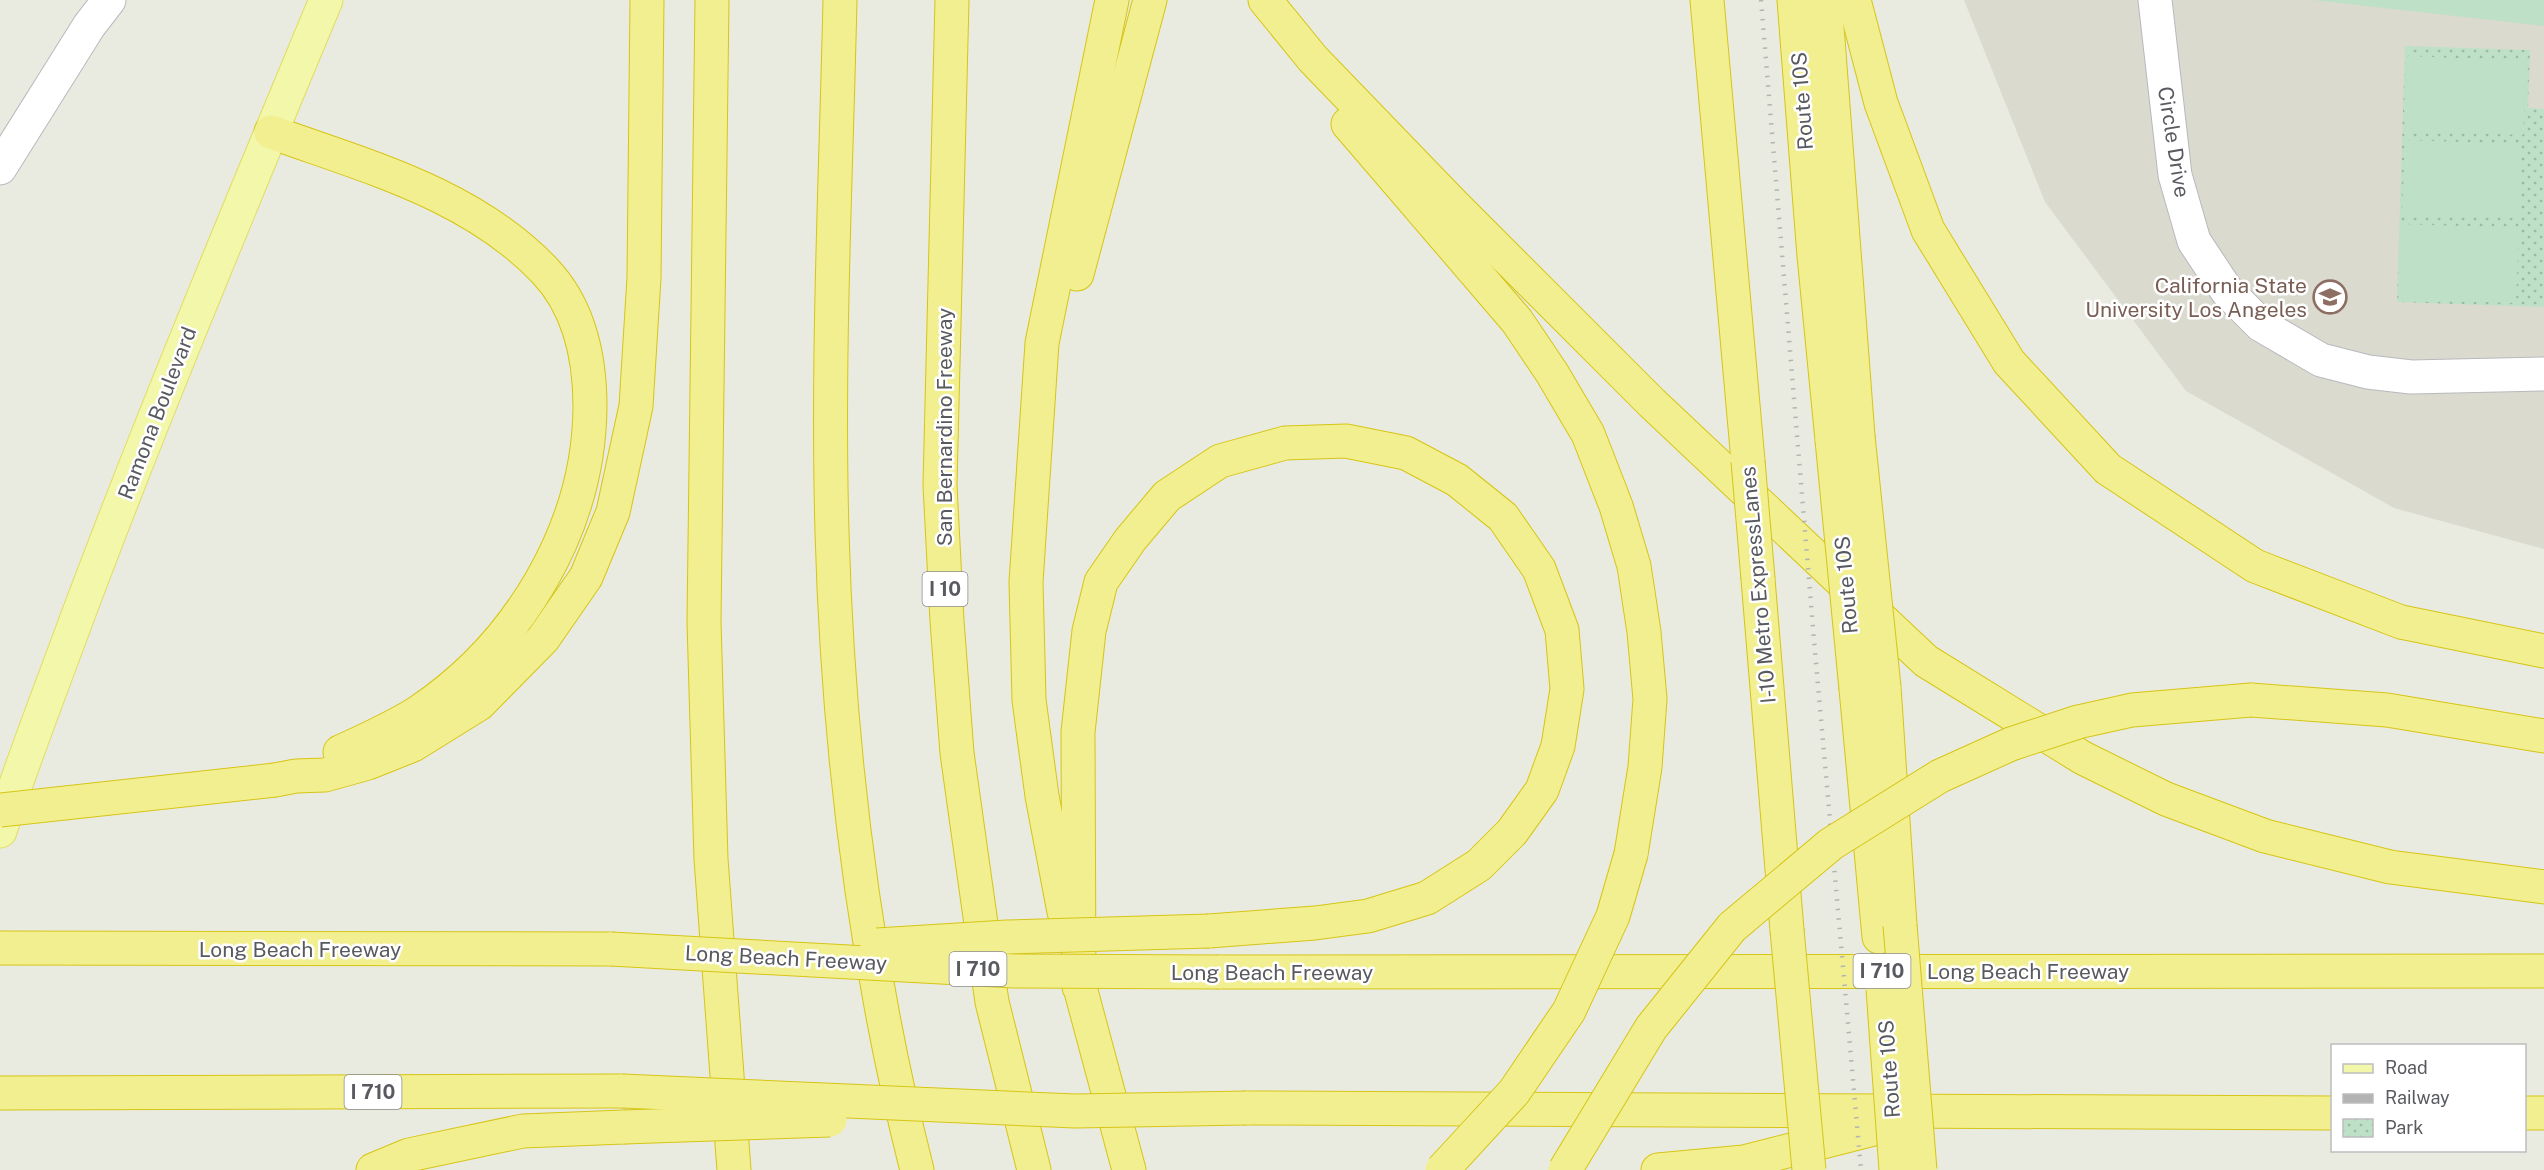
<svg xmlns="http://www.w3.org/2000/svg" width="2544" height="1170" font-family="'Public Sans',sans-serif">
<defs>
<pattern id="park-dots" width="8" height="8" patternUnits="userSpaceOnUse" patternTransform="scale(1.5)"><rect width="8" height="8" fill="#bee0c6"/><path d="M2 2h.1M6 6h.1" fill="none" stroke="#9db9a4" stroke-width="1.8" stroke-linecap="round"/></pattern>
</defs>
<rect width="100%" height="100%" fill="#eaebe0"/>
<path fill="#dadacf" d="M1964,0H2544V549L2394,508L2186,391L2045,202Z"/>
<path fill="url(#park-dots)" d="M2405,46L2530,50L2528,108L2544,109V307L2397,302Z"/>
<g fill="#bee0c6">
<path d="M2313,0H2544V26Z"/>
<path d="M2408,56L2526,61L2523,135L2406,131Z"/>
<path d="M2405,140L2521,144L2519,218L2402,214Z"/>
<path d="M2402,224L2519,228L2516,303L2399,299Z"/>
</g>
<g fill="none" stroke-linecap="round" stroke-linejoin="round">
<defs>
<g id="minor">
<path d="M2155,0L2175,175L2194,241L2227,291L2261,325L2321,360L2368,372L2411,377L2544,374"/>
<path d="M0,168L89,26L109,0"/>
</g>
<path id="primary" d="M0,831C23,760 51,689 77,618C155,410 241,205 326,0"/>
<g id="motorway">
<path d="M712,0L704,622L711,859L734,1170"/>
<path d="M840,0C836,177 827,355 832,532C838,748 864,961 917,1170"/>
<path d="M952,0L940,485L947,621L957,753L992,1002L1034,1170"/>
<path d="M1265,0L1313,59L1452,203L1652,403L1926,661L2083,758L2166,799L2265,836L2390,867L2544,887"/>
<path d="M1707,0L1748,461"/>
<path d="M1794,0L1814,256L1832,440"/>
<path d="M1825,0L1858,436"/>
<path d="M1854,0L1881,103L1928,230L2009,362L2108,469L2255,566L2401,622L2544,651"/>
<path d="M1348,124L1517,321L1552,373L1588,434L1616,506L1634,566L1644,632L1650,699L1645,767L1631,854"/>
<path d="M271,132C368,167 472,194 545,271C580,308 590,358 590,407C589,529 518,646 417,713C393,728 366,740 340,752"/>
<path d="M1077,274L1150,0"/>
<path d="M1758,579L1787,930"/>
<path d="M1884,687L1900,925"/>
<path d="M1856,689L1879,937"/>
<path d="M2251,700L2387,710L2544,736"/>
<path d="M275,780L296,776L325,775L368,763L413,745L479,704L543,639L586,577L613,512L636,406L644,278L647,0"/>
<path d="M1064,912L1042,796L1029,700L1026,582L1042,343L1112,0"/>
<path d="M0,948L611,949"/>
<path d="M1074,965L1129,1170"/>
<path d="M1219,972L2544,971"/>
<path d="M1079,987L1078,732L1089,631L1101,582L1130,540L1167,496L1220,461L1285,443L1346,441L1406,453L1457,480L1503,517L1539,569L1562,630L1567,689L1558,746L1542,790L1512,832L1479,865L1427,898L1368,916L1315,923L1209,931"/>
<path d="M0,1093L622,1091"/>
<path d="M1246,1108L2332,1113"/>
<path d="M2524,1113H2544"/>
<path d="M373,1170L409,1155L523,1131L624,1127"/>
<path d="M1658,1170L1744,1162L1897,1123"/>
</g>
</defs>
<use href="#minor" stroke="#b8b9be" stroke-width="35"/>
<use href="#primary" stroke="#e3dc61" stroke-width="35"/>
<use href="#motorway" stroke="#d6c515" stroke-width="35"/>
<use href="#minor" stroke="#fff" stroke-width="33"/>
<use href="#primary" stroke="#f2f7a9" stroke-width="33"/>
<use href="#motorway" stroke="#f2ef90" stroke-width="33"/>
<path stroke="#b3b3b4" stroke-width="4.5" stroke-dasharray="1.5 8" stroke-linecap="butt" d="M1761,0L1814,640L1861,1170"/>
<defs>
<g id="motorway-bridge">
<path d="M1858,436L1884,687"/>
<path d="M1832,440L1856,689"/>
<path d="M1748,461L1758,579"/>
<path d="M0,810L275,780"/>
<path d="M1900,925L1920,1170"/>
<path d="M1787,930L1809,1170"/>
<path d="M877,945L1007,937L1209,931"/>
<path d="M611,949L1014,971L1219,972"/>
<path d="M1883,989L1896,1170"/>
<path d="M622,1091L1075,1111L1246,1108"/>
<path d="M624,1127L830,1120"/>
<path d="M1442,1170L1514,1092L1569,1011L1613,916L1631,854"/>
<path d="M1565,1170L1651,1028L1732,927L1831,844L1940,776L2011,744L2078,722L2132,710L2251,700"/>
</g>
</defs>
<use href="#motorway-bridge" stroke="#d6c515" stroke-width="35" stroke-linecap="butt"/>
<use href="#motorway-bridge" stroke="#f2ef90" stroke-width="33"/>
</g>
<defs>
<symbol id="university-ring" viewBox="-11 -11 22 22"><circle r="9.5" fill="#fff" stroke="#8d6e63" stroke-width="1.5"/><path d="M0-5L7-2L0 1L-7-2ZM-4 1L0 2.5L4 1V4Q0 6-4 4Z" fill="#8d6e63"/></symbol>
</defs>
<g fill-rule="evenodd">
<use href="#university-ring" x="2311" y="278" width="38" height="38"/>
</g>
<g text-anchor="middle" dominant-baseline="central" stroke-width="5" stroke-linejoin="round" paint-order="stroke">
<g fill="#fff" stroke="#8b8c90" stroke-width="1.5">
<rect x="922.5" y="572" width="45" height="34" rx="4.5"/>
<rect x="949.5" y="952" width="57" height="34" rx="4.5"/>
<rect x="1853.5" y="954" width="57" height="34" rx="4.5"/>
<rect x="344.5" y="1075" width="57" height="34" rx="4.5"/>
</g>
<g font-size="20" font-weight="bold" fill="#595a60">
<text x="945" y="589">I 10</text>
<text x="978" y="969">I 710</text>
<text x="1882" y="971">I 710</text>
<text x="373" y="1092">I 710</text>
</g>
<g font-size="21" fill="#595a60" stroke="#fff">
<text transform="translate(1802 101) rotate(-94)">Route 10S</text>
<text transform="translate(2174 142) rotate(81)">Circle Drive</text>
<text transform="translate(157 413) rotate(-69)">Ramona Boulevard</text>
<text transform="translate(944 427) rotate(-90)">San Bernardino Freeway</text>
<text transform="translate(1758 585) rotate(-95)">I-10 Metro ExpressLanes</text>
<text transform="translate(1846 585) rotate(-95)">Route 10S</text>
<text x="300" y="949">Long Beach Freeway</text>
<text transform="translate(786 958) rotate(3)">Long Beach Freeway</text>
<text x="2028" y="971">Long Beach Freeway</text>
<text x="1272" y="972">Long Beach Freeway</text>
<text transform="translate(1889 1069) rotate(-94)">Route 10S</text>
</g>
<g font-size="21" fill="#785e54" stroke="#fff" text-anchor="end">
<text x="2307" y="285">California State<tspan x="2307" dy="24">University Los Angeles</tspan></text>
</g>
</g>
<rect x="2331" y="1044" width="195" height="108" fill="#ffffff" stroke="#bdbdbf" stroke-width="1.5"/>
<rect x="2343" y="1064" width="30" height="9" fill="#f2f7a9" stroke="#bdbdbf" stroke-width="1.5"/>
<text x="2385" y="1074" font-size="18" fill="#595a60">Road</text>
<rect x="2343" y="1094" width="30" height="9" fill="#b3b3b4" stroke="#bdbdbf" stroke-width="1.5"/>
<text x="2385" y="1104" font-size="18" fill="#595a60">Railway</text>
<rect x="2343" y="1119" width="30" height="18" fill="url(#park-dots)" stroke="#bdbdbf" stroke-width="1.5"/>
<text x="2385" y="1134" font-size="18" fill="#595a60">Park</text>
</svg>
